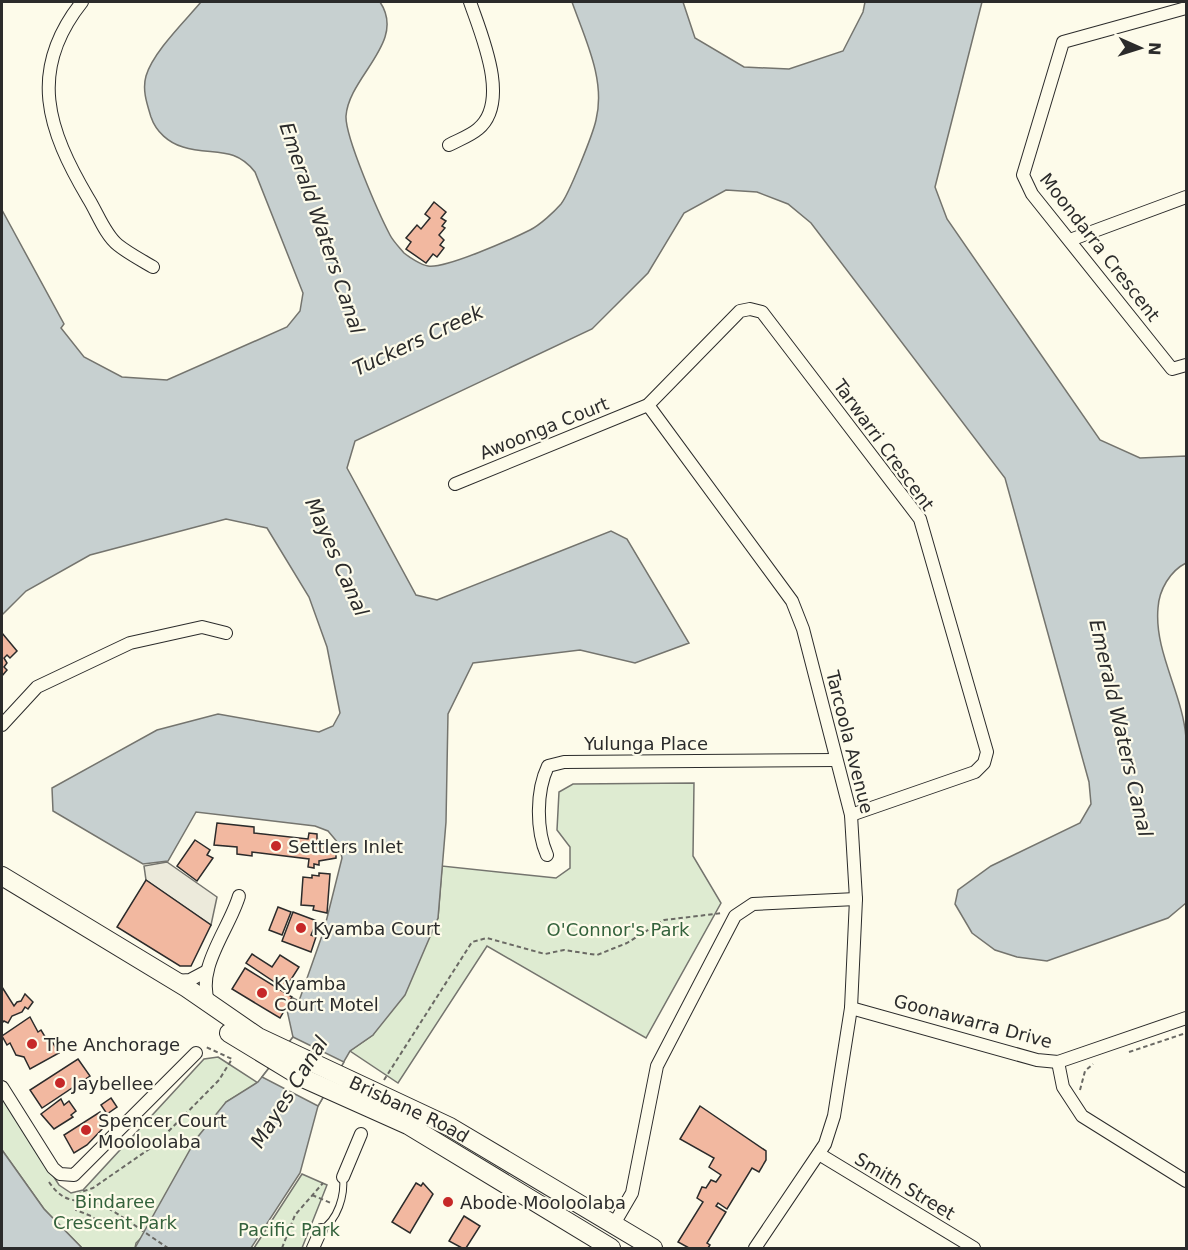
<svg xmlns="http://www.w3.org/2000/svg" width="1188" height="1250" font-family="'DejaVu Sans',sans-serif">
<rect width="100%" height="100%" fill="#fdfbea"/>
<g fill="#deebd1" stroke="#74746e" stroke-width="1.5">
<path d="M694,783L693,856L721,903L646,1038L487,946L398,1083L350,1051L373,1035L438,918L442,866L556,878L570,868V847L557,830L559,792L573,784Z"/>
<path d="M218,1057L258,1083L226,1102L143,1236L136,1243L135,1248H82L44,1209L2,1150V1096L59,1185L71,1193L83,1190L204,1059Z"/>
<path d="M302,1174L327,1185L302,1248H254Z"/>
</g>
<path fill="#eceadb" stroke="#74746e" stroke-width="1.5" d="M167,862L217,897L211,925L146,880L144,866Z"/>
<g fill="#c7d0d0" stroke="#74746e" stroke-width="1.5">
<path d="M201,2H380C407,42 349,76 346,116C345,137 379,214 390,235C393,241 399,247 404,253C409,257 421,265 428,266C445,269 512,239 530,230C540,225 554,212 561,204C569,194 593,134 596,120C606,80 585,39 572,2H683L695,38L744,67L789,69L843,51L863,12L865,2H982L935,187L947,219L1100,440L1140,458L1186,456V563C1170,571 1159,590 1158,608C1154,652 1183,694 1186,738C1188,790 1186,850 1186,903L1168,918L1047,961L1017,957L995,950L972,933L955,904L958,890L991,866L1080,823L1091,804L1089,782L1005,478L811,223L788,204L757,192L726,190L684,213L648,273L592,329L355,441L347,468L416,595L437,600L611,531L627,539L689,643L635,663L580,650L473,663L448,714L446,822L438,918L405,995L373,1035L350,1051L318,1106L300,1173L251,1248H135L196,1139L226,1102L258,1082L293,1037L287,1010L293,998L299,1001L324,930L342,858L339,844L328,831L315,826L196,812L168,861L143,864L53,811L52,788L157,730L218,714L319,732L333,726L340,713L327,647L309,597L267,528L226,519L90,555L26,591L2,615V210L64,324L61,328L84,357L122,377L167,380L287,327L300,311L303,293L255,172C234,145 212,156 183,147C169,143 156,132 151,117C147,104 142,90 146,76C153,52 185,21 201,2Z"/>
<path d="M2,1150L44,1209L82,1248H2Z"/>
</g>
<path fill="#fdfbea" stroke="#74746e" stroke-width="1.5" d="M293,1037L344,1062L318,1106L262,1077Z"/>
<g fill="#f2b8a0" stroke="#2b2b2b" stroke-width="1.5">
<path d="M434,202L446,212L441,218L446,221L442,226L445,228L439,235L444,240L440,245L444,248L437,257L433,254L426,263L406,249L411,242L406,238L417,225L421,229L430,218L425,214Z"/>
<path d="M2,633L17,651L10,658L7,655L4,658L7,663L4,667L7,670L2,676Z"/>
<path d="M217,823L254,827V833L308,839L309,833L317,834V839L327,843L326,847L336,853V858L319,861V865L314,864V868L308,867L309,859L252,852V856L237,854V847L214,845Z"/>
<path d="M195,840L210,850L207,855L213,858L197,881L177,866Z"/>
<path d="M319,873L330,874L327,913L313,910L314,906L301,905L303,877L312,878V875L319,876Z"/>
<path d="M146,880L211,925L191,966H180L117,927Z"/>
<path d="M278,907L291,912L282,935L269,930Z"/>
<path d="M293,912L317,921L311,935L316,937L311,952L282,941Z"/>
<path d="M252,954L272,967L280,955L299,967L285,989L246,963Z"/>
<path d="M245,968L292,997L280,1018L232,989Z"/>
<path d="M2,987L14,1006L17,1002L21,1001L25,994L33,1002L28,1009L25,1007L22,1012L12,1016L8,1023L4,1021L2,1023Z"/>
<path d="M30,1017L38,1032L41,1030L47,1040L50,1038L59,1053L30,1069L24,1057L16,1055L10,1043L7,1045L2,1036Z"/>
<path d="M78,1059L90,1076L42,1108L30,1090Z"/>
<path d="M111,1098L117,1107L107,1114L101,1105Z"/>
<path d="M61,1099L64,1105L69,1101L76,1111L71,1115L73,1117L54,1129L41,1114Z"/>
<path d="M700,1106L766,1151V1160L759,1172L752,1168L727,1209L718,1203L716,1206L726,1212L707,1243L710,1245L708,1248H689L678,1242L703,1202L697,1198L702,1187L706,1188L711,1180L716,1182L721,1175L709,1167L714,1158L680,1139Z"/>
<path d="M100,1112L107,1120L104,1123L106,1125L87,1145L74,1153L64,1135Z"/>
<path d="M416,1183L421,1186L423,1183L433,1194L410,1233L392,1222Z"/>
<path d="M464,1216L480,1226L466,1248H462L449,1241Z"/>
</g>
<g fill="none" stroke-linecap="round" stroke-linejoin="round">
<defs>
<path id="lane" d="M321,1230C338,1220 345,1195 343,1177"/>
<g id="street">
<path d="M82,2C27,71 48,130 88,198C97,212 105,235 118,245C128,253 141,260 153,267"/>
<path d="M1186,8L1063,42L1023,175L1032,194L1172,369L1186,365"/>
<path d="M449,145C458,140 470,136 478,129C511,102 481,34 470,2"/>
<path d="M1070,240L1186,197"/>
<path d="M648,405L792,601L803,629L851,815L856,899L851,1008L834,1116L825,1144L755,1248"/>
<path d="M455,484L648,405L740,311L750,309L762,312L920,519L987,752L984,763L975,772L851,815"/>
<path d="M2,725L37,687L130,643L202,627L226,633"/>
<path d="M547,855C536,830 536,791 548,766L564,762L836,760"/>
<path d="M174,981L190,980L207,971"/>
<path d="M209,1004C195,968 229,930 239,896"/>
<path d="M851,1008L1037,1060L1058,1062L1186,1018"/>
<path d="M1058,1062L1063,1087L1082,1116L1186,1181"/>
<path d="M2,1087L53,1168L60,1174L74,1175L196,1053"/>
<path d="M819,1154L974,1248"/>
<path d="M343,1177L361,1134"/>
<path d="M614,1224L632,1193L657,1066L735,916L753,904L856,899"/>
<path d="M313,1248L321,1230"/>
</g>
<g id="primary">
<path id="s1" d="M2,876L187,988L258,1037L450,1127L653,1248"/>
<path d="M229,1033L303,1078L408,1125L611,1248"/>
</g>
</defs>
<use href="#lane" stroke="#2b2b2b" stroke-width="8"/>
<use href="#street" stroke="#2b2b2b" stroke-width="14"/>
<use href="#primary" stroke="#2b2b2b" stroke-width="20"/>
<g stroke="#6a6964" stroke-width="2" stroke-dasharray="4.5 3" stroke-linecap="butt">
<path d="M1129,1052L1186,1033"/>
<path d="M384,1080L472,942L487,938L545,954L564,950L597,955L627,943L664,920L723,913"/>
<path d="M1080,1090L1085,1071L1093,1064"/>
<path d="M49,1182C68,1210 82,1195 106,1207C127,1219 148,1235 168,1248"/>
<path d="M312,1195L331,1203"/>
<path d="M125,1221L103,1225L91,1216L76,1210V1202L81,1192L93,1188L155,1145L219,1080L232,1059L206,1047"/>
<path d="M282,1248L295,1215L323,1183"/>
</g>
<use href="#lane" stroke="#fdfbea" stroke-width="6"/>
<use href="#street" stroke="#fdfbea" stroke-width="12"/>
<use href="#primary" stroke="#fdfbea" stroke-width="18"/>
</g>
<g fill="#c62828" stroke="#fdfbea" stroke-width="2">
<circle cx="276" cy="846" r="6"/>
<circle cx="301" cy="928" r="6"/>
<circle cx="262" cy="993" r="6"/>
<circle cx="32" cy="1044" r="6"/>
<circle cx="60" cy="1083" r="6"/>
<circle cx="86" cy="1130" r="6"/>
<circle cx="448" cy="1202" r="6"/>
</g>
<g text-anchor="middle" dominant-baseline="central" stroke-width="4.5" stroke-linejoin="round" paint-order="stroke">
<g font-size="18" fill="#2b2b2b" stroke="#fdfbea">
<text transform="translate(1100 247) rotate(52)">Moondarra Crescent</text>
<text transform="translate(544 428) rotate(-22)">Awoonga Court</text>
<text transform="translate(884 445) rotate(54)">Tarwarri Crescent</text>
<text transform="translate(850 742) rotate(76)">Tarcoola Avenue</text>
<text x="646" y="743">Yulunga Place</text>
<text transform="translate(973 1021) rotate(15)">Goonawarra Drive</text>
<text stroke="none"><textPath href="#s1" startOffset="470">Brisbane Road</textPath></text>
<text transform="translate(905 1186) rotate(31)">Smith Street</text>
</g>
<g font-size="18" fill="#2b2b2b" stroke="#fdfbea" text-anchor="start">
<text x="288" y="846">Settlers Inlet</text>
<text x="313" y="928">Kyamba Court</text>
<text x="274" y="983">Kyamba<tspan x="274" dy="21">Court Motel</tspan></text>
<text x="44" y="1044">The Anchorage</text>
<text x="72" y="1083">Jaybellee</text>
<text x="98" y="1120">Spencer Court<tspan x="98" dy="21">Mooloolaba</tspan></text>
<text x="460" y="1202">Abode Mooloolaba</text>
</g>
<g font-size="18" fill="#34623c" stroke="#fdfbea">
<text x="618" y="929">O'Connor's Park</text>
<text x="115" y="1201">Bindaree<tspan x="115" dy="21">Crescent Park</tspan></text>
<text x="289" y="1229">Pacific Park</text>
</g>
<g font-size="20" font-style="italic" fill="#2b2b2b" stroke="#fdfbea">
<text transform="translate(322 228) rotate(71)">Emerald Waters Canal</text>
<text transform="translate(418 340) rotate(-25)">Tuckers Creek</text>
<text transform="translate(337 557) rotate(66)">Mayes Canal</text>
<text transform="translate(1121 728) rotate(77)">Emerald Waters Canal</text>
<text transform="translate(289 1092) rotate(-58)">Mayes Canal</text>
</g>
</g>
<rect width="1188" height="1250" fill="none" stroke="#2b2b2b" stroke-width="6"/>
<g transform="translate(1140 48) rotate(93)" stroke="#fdfbea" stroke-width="4.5" paint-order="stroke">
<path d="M0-4.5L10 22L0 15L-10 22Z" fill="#2b2b2b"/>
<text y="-9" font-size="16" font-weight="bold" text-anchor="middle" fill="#2b2b2b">N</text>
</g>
</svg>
